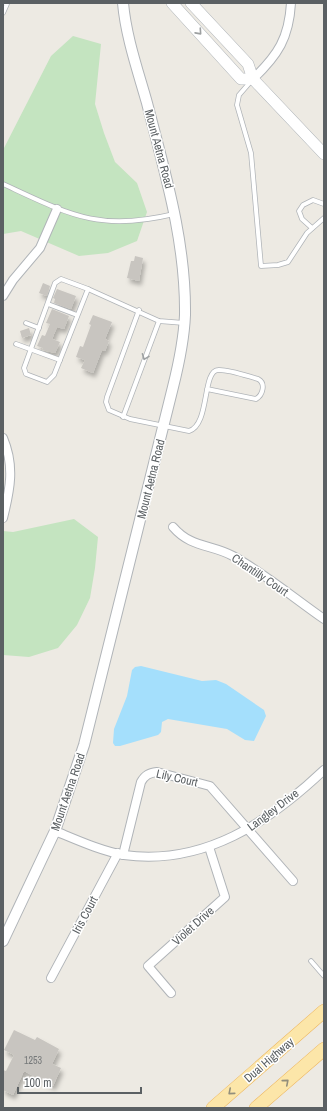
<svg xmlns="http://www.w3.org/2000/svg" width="327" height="1111" font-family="'Archivo Narrow',sans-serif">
<defs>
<filter id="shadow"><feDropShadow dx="2.5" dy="4.5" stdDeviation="2" flood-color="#0004"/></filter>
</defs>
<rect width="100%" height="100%" fill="#edeae3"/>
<g fill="#c4e4c0">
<path d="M73,36L101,44L95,104L104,133L115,162L137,183L147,212L137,241L108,253L79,256L21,231L3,234V150L51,56Z"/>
<path d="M74,519L98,537L95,568L90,598L77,625L58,648L29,657L3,655V531L13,532Z"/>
</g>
<path fill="#a4dffc" d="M141,666L202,681L216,680L226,684L264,710L266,716L254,741L245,740L227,729L168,719L162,722L161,732L158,735L120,746H115L113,743L114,729L127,696L132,670L135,667Z"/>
<g fill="#c8c5c0" filter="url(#shadow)">
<path d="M135,256L143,258L139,281L127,278L131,261H134Z"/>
<path d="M43,283L50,286L47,296L39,293Z"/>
<path d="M57,289L76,296L71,309L54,303L55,299L53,298Z"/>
<path d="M52,309L69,316L64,329L57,327L52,339L60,342L55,353L42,350L43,348L37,346L42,335L45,336L50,324L46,323Z"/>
<path d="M93,315L112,322L105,339L109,341L105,351L102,350L93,373L81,368L85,360L76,357L80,346L83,347L91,325L89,324Z"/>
<path d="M29,328L31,335L22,338L20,331Z"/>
<path d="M14,1030L35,1040L37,1037L59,1049L52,1064L61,1068L53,1086L24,1071L13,1095L3,1090V1070L6,1071L14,1055L4,1050Z"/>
</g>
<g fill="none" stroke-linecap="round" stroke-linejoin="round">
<defs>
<g id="service">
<path d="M3,13L7,4L5,3"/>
<path d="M252,80L239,95L237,105L251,153L261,266L278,265L288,262L307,233L324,218"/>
<path d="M3,184C70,215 99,232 174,214"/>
<path d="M312,228L302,219L299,211L303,205L313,200L324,204"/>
<path d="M61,279L88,289L54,375L47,382L26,374L24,368L55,283Z"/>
<path d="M88,289L159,321L184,323"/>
<path d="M48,304L77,315"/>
<path d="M139,310L107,397L106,402L109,410L130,419L189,431C210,425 202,371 218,370C228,369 247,376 258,379C266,383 263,395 256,399L207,389"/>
<path d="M26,323L39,328"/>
<path d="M16,344L60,360"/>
<path d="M123,417L159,321"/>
<path d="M311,961L324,976"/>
</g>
<g id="minor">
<path d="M253,79C278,55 289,38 291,3"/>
<path d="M3,296L13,280L40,248L57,209"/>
<path d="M3,438C15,466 10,490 3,518"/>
<path d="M173,527C191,548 211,544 233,556C265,574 294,598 324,619"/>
<path d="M55,831C77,840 101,851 124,855C204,866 269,822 324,770"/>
<path d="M123,855L141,782C145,775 149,773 157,772L210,786L293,881"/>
<path d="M51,978L118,853"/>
<path d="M171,993L148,966L225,897L209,847"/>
</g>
<path id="tertiary" d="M3,941L55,831L84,745L173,387C179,363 184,339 185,315C186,242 165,173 147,103C138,71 126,37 123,3"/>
<g id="secondary">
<path d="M172,3L241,79H253"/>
<path d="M191,3L248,64L253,79L324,154"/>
</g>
<g id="primary">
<path d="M213,1108L324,1011"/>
<path d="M256,1108L324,1049"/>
</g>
</defs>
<use href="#service" stroke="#b0b4b8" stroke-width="5.5"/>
<use href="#minor" stroke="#b0b4b8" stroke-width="10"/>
<use href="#tertiary" stroke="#b0b4b8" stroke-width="12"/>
<use href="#secondary" stroke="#afb4b8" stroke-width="12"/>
<use href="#primary" stroke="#edb55d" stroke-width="14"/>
<use href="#service" stroke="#fff" stroke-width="4"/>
<use href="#minor" stroke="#fff" stroke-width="8"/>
<use href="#tertiary" stroke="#fff" stroke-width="10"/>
<use href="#secondary" stroke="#fff" stroke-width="11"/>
<use href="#primary" stroke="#fce6a9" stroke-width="13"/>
</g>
<defs><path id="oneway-chevron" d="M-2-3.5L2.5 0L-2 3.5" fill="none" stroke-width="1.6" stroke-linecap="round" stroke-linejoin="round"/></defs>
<g stroke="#9da0a1">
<use href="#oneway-chevron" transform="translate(199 32) rotate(48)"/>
<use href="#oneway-chevron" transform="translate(145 357) rotate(111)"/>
</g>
<g stroke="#938f7c">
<use href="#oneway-chevron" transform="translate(286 1082) rotate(-41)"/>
<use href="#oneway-chevron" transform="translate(231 1092) rotate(139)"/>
</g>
<g text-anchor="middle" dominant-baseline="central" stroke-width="3" stroke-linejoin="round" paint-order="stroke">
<g font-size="10" fill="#76797a">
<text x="33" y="1060">1253</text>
</g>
<g font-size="12" fill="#5b6063" stroke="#fff">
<text transform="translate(159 149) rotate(75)">Mount Aetna Road</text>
<text transform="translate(151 479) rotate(-76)">Mount Aetna Road</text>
<text transform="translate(260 575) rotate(34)">Chantilly Court</text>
<text transform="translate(177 778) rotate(13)">Lily Court</text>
<text transform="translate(68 792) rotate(-71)">Mount Aetna Road</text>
<text transform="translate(273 810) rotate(-37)">Langley Drive</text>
<text transform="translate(85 915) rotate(-62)">Iris Court</text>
<text transform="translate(193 926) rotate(-42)">Violet Drive</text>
<text transform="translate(269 1060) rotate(-41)">Dual Highway</text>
</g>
</g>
<rect width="327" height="1111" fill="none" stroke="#5b6063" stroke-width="8"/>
<path d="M18 1087v6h123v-6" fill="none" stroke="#5b6063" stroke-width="2"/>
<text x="24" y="1087" font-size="12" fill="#5b6063" stroke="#ffffff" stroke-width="3" paint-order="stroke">100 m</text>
</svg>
